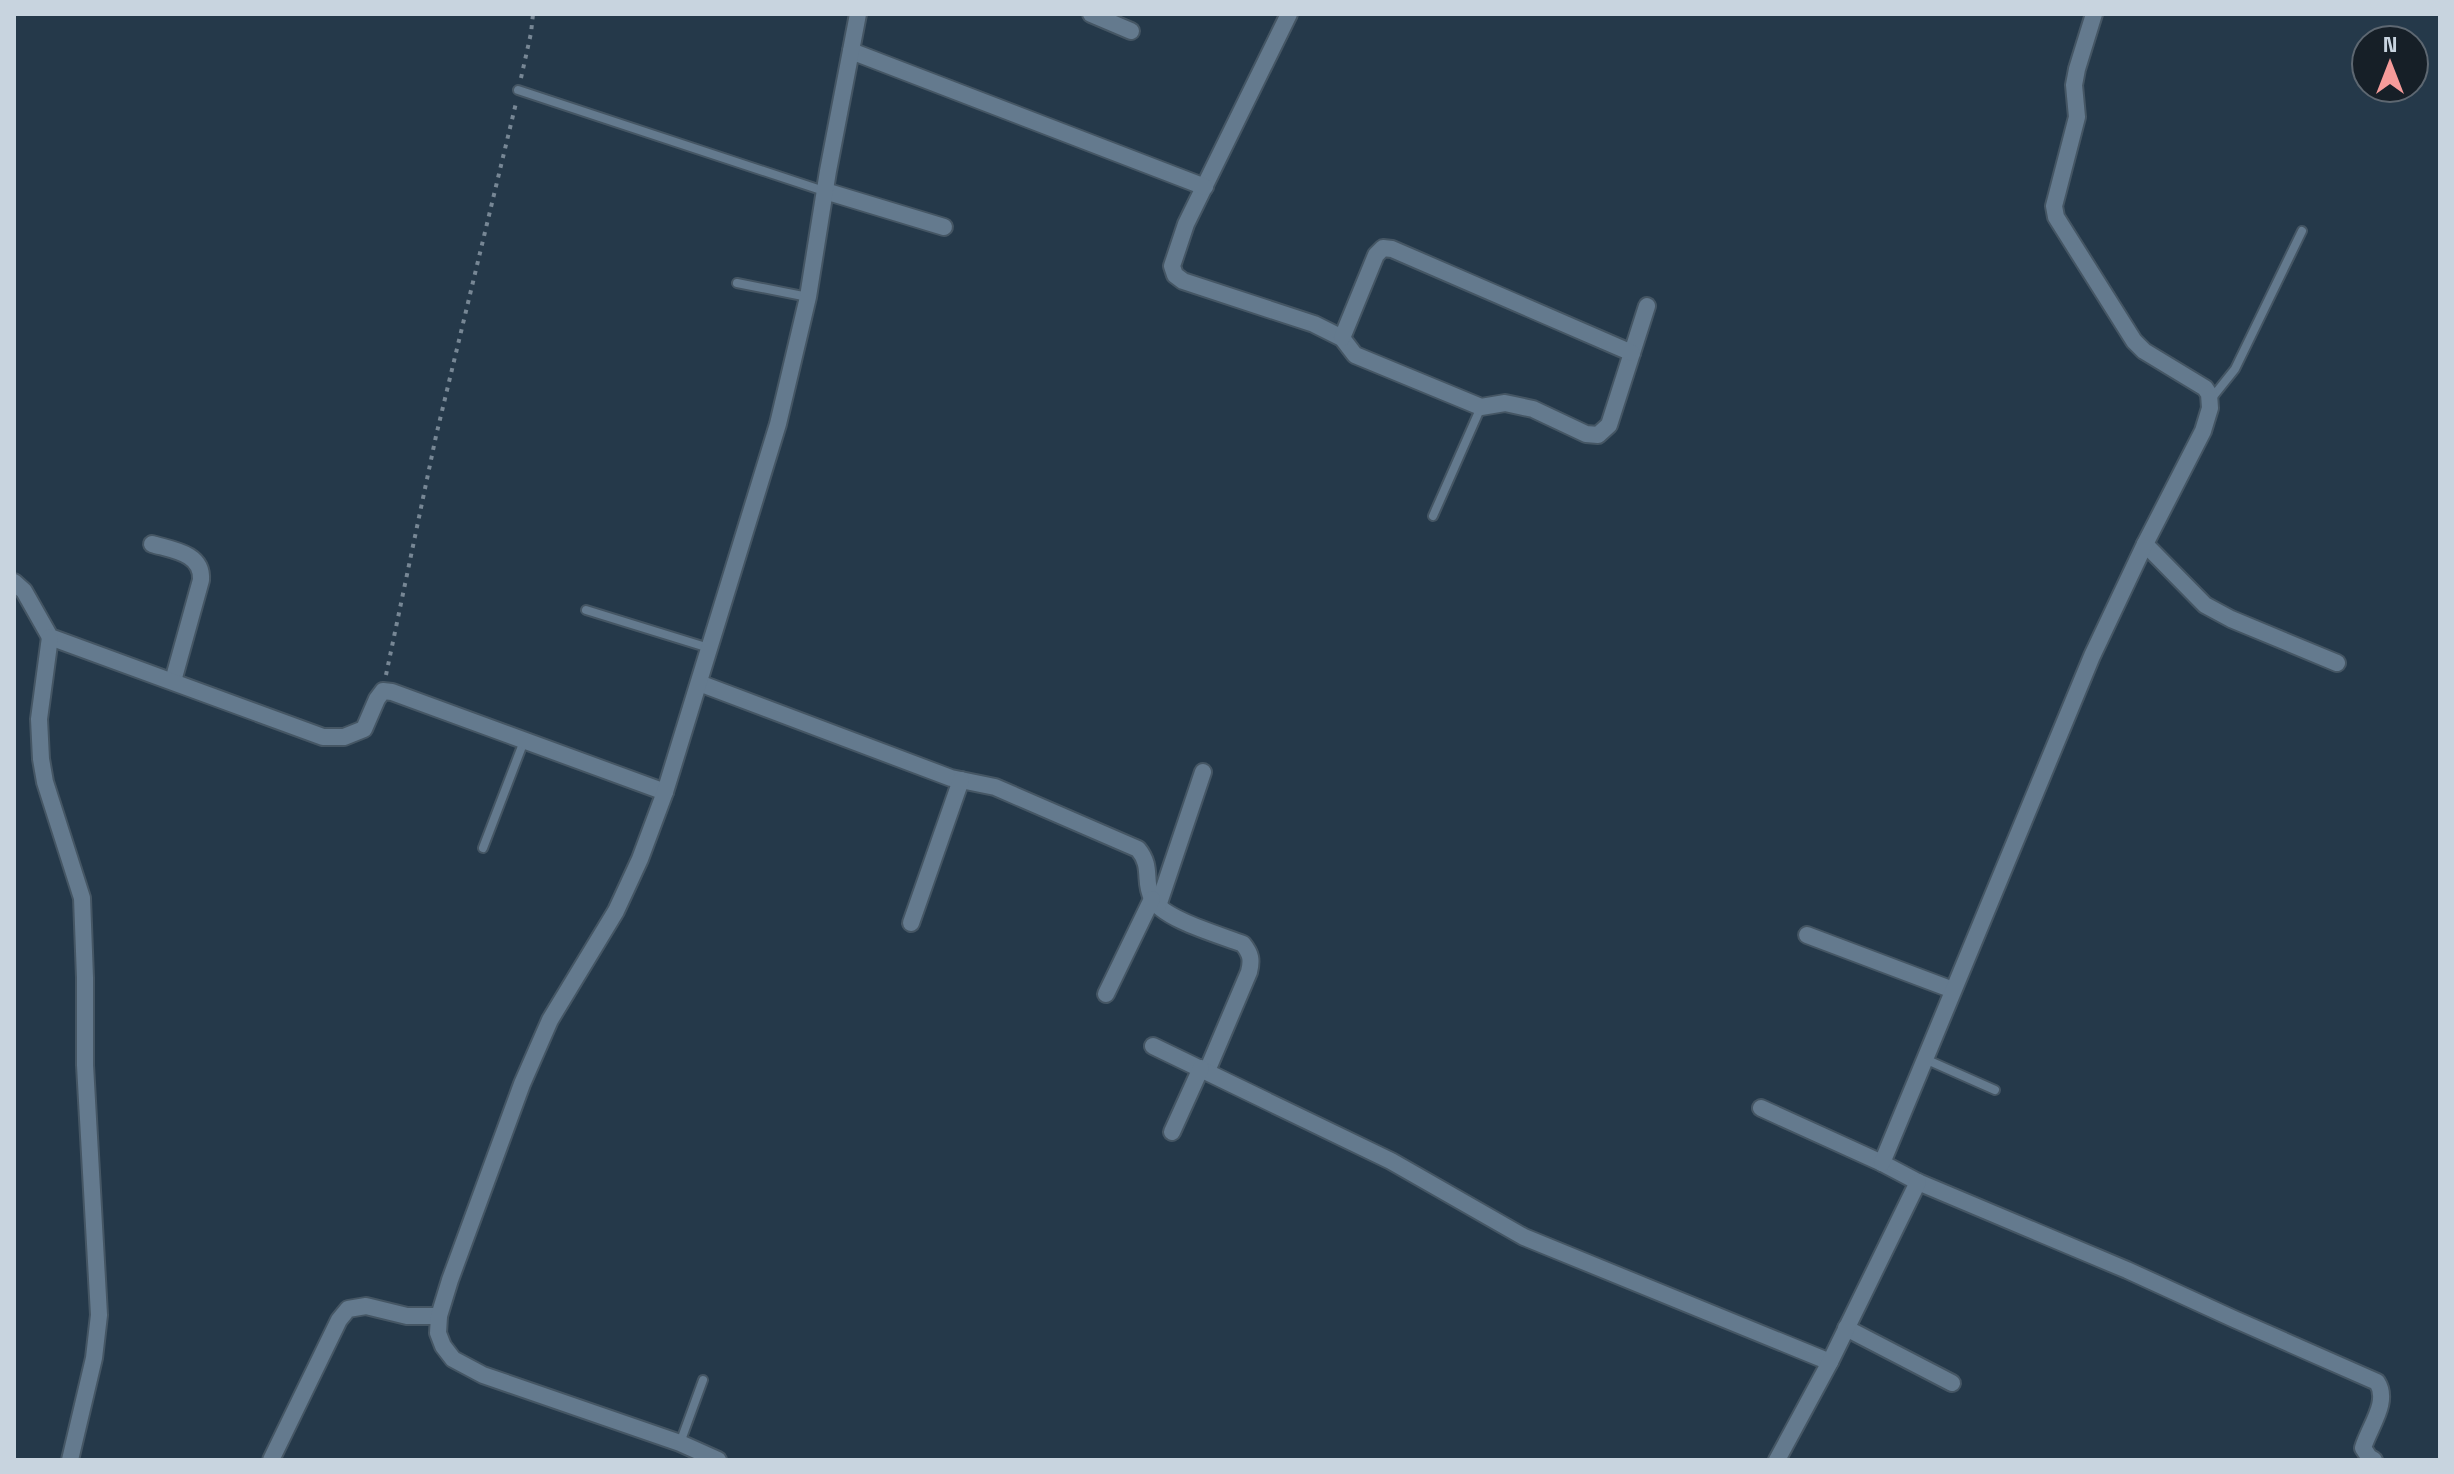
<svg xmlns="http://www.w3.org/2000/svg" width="2454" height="1474" font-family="'Space Grotesk',sans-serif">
<rect width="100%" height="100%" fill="#25394a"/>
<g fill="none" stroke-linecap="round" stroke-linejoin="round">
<defs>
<g id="lane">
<path d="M518,90L824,191"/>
<path d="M737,283L808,297"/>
<path d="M2211,399L2235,369L2302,231"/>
<path d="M1433,516L1481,407"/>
<path d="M586,610L709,648"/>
<path d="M483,848L524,741"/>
<path d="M1925,1059L1995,1090"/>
<path d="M680,1443L703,1380"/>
</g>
<g id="street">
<path d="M1091,14L1131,31"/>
<path d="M1289,14L1186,224L1172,266L1175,275L1183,281L1314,324L1342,338L1355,355L1481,407L1505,403L1533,409L1586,434L1598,435L1609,425L1647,306"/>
<path d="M851,51L1205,187"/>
<path d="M825,191L944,227"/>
<path d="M1342,338L1376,255L1383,248L1392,249L1632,353"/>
<path d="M152,544C172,550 203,553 201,580L173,681"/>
<path d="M2145,544L2205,605L2231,619L2337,663"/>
<path d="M14,582L24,591L50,637L323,737H344L364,729L377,699L383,691L392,692L665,792"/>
<path d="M50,637L39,719L41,759L45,782L82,898L85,978V1065L99,1315L94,1358L70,1460"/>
<path d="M699,683L951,778L995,787L1138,849C1153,867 1143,881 1152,898C1162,919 1220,935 1243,944C1251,954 1252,960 1249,972L1207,1071"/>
<path d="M1158,906L1203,772"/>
<path d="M911,923L961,780"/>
<path d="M1807,935L1953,990"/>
<path d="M1106,994L1152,899"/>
<path d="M1153,1046L1391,1161L1524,1237L1830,1362"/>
<path d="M1761,1108L1882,1163L1918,1182L2127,1270L2234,1319L2377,1382C2390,1402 2369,1427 2363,1448L2369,1457L2374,1460"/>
<path d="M1172,1132L1201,1068"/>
<path d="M1882,1163L2092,656L2145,544L2203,431L2210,408L2209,394L2205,388L2144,351L2134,341L2056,217L2054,206L2077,117L2074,85L2077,69L2094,14"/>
<path d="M1846,1328L1952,1383"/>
<path d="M271,1460L339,1320L348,1309L366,1306L407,1316H439"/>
<path d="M718,1460L680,1443L483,1375L453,1359L443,1346L438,1333L439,1316L450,1280L522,1084L550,1020L616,911L640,859L665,792L778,424L808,297L828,171L858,14"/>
<path d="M1777,1460L1830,1362L1918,1182"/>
</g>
</defs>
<use href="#lane" stroke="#455664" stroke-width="12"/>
<use href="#street" stroke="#455664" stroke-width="20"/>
<g stroke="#778795" stroke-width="4" stroke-dasharray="4 6" stroke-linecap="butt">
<path d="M521,78L531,33L533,14"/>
<path d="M14,139V142"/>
<path d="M386,675L436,436L516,103"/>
</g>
<use href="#lane" stroke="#647a8e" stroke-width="8"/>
<use href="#street" stroke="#647a8e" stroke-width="16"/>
</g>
<rect width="2454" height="1474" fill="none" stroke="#c8d4df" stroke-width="32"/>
<g transform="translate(2390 64)"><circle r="38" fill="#161f27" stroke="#5d6771" stroke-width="2"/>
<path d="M0-6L14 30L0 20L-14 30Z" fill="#f59b9a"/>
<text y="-12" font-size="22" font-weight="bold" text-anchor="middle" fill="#c8d4df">N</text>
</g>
</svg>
